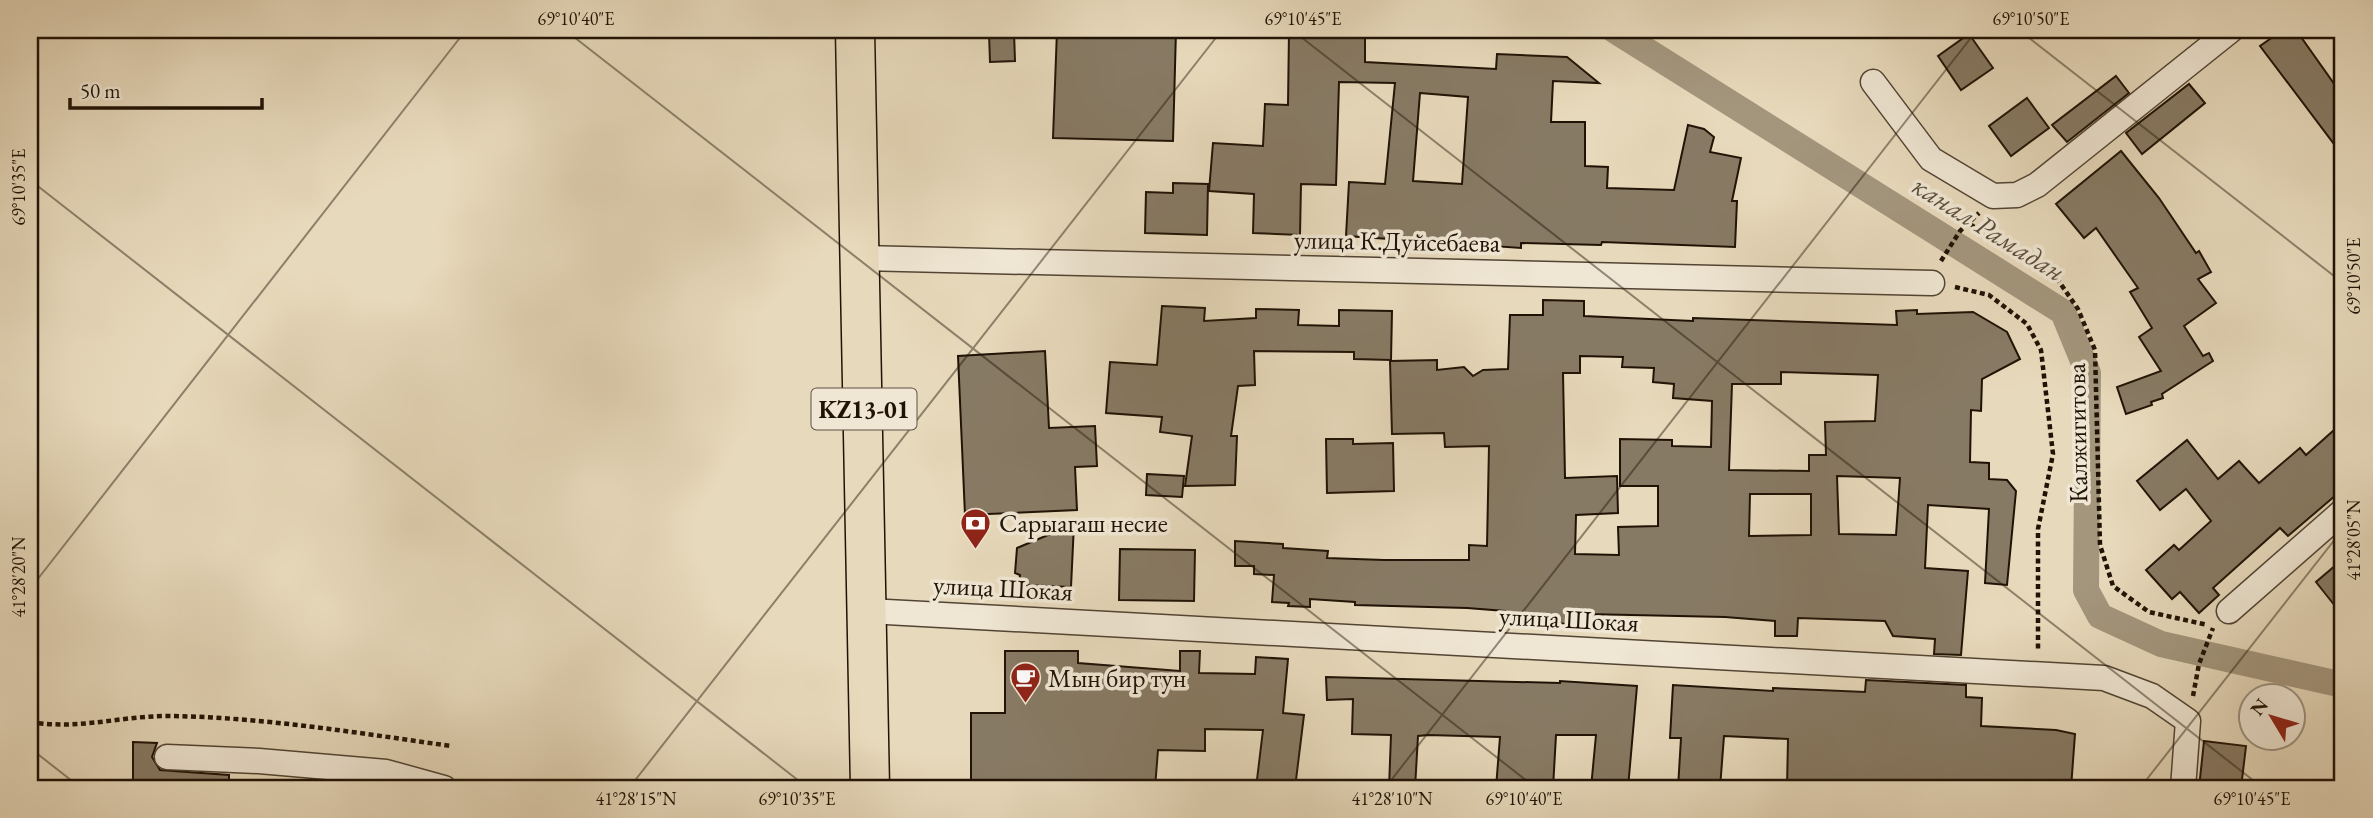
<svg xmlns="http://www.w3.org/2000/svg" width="2373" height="818" font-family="'EB Garamond',serif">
<rect width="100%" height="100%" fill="#e7d9bb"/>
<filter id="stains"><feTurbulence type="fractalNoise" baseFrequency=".00286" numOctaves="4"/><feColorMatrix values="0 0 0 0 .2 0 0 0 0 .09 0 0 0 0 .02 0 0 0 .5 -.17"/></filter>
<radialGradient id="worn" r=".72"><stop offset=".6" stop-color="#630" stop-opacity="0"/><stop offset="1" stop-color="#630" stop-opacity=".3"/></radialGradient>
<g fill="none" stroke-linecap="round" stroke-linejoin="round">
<path stroke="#a3967d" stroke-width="26" d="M1614,30L2063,312L2088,373L2086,590L2100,616L2161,644L2343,685"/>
</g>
<g fill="#877a64" stroke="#201306" stroke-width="2" fill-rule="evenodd">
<path d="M1057,30H1176L1173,141L1053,138Z"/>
<path d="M2283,30H2296L2335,85L2343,79V156L2260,46Z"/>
<path d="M1289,31H1365V62L1496,69L1497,54L1567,57L1599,83L1553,81L1551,122H1585V166L1608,167L1607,188L1674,190L1688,125L1704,129L1714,137L1710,152L1741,158L1732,201H1737L1735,247L1602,242L1601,245L1521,243V248L1346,236L1349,182L1385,184L1395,83L1339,82L1336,185L1301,184L1300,235L1253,233L1254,194L1209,191L1213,143L1263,146L1265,104L1288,105ZM1420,93L1468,97L1462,184L1413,181Z"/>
<path d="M1014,32L1015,61L990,62L989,33Z"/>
<path d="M1969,34L1993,68L1961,90L1938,56Z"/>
<path d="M2116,76L2129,93L2067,142L2052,125Z"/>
<path d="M2189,84L2205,103L2142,154L2126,133Z"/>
<path d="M2027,98L2049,128L2011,156L1989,126Z"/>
<path d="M2121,151L2159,198L2196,253L2199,251L2211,272L2198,279L2216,303L2184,326L2203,356L2209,353L2213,361L2162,394L2163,398L2151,402L2152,405L2126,414L2117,387L2161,371L2139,337L2152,328L2130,292L2138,288L2096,228L2084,238L2056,204Z"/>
<path d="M1173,183L1208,184L1207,235L1145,233L1146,192L1173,193Z"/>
<path d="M1543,300L1584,301V316L1693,321V318L1897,325L1896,311L1917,310V314L1973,312L2007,332L2020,359L1982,379L1981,411L1971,410L1970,462L1989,463V479L2007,480L2016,491L2007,585L1985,583L1989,509L1928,505L1925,568L1968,571L1961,655L1934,654L1935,639L1893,636L1885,621L1798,618L1797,636H1775V621L1725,617L1585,614V625L1505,620V611L1467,608L1355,605V602L1310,599V607L1288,606L1289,603L1272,602L1274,575L1254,574V566H1235V541L1283,544V548L1328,551L1327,558L1384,560H1469V545L1487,546L1489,446L1445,447L1444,433L1392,434L1390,361L1437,360V370L1464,367L1473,376L1483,370L1508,369L1510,315H1543ZM1580,356L1623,357L1622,367L1654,368L1653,382L1674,384L1673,398L1712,401L1711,447L1672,446V440L1620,439V486H1658V526L1618,527L1619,555L1575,554L1576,515L1618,513L1617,476L1565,478L1563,373H1580ZM1781,372L1878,375L1875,421L1825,422L1826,455H1809V471L1729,470L1732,384H1781ZM1837,476L1900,478L1896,535L1839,534ZM1750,494H1811V535L1749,536Z"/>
<path d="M1162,306L1205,308L1204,321L1256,318V309L1299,310L1298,325L1339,326V310L1392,311L1391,360L1354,359V352L1254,351L1255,385L1238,386L1231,436H1237L1235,485L1185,486L1192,436L1160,432L1162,417L1106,413L1110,362L1157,365Z"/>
<path d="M1045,351L1049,428L1095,426L1097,466L1075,467L1077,510L965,515L958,356Z"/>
<path d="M2343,422V489L2288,536L2280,528L2213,588L2219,595L2199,613L2180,592L2172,599L2146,570L2174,545L2179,550L2211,521L2186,489L2160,510L2137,481L2187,440L2218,479L2239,461L2259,483L2300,448L2306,455Z"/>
<path d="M1326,439H1353V444L1393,443L1394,491L1327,493Z"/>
<path d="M1147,474L1184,476L1182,497L1146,495Z"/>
<path d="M1074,524L1071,587L1019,585L1020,575L1015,573L1017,548Z"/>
<path d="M1120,549L1195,550L1194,601L1119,600Z"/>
<path d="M2343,559V616L2316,582Z"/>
<path d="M1005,651H1078V663L1180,671V651H1200L1199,673L1255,674L1256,657L1288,659L1283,713L1304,715L1295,788H1256L1263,730L1205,729V751L1158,750L1155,788H971V713H1005Z"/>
<path d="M1326,677L1560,683V681L1637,686L1628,788H1591L1596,735H1556L1553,788H1496L1500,737L1428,735L1418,736L1415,788H1389L1391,735L1352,734L1353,699L1327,700Z"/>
<path d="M1866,680L1966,685V697L1982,698L1981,726L2056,730L2075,734L2071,788H1787L1788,739L1724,736L1720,788H1678L1681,738H1670L1673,685L1773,691V688L1865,692Z"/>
<path d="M2204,741L2246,746L2241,788H2199Z"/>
<path d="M133,742L157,743L152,757L160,770L229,775V788H133Z"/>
</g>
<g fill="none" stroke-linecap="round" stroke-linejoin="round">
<defs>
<g id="minor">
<path d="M1873,82L1931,159L1993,196L2017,195L2037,185L2231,30"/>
<path d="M861,258L1932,283"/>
<path d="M868,611L2104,678L2152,696L2188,721L2183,788"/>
<path d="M2229,611L2343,511"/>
<path d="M167,757L259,761L386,772L444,788"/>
</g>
<path id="trunk" d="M855,30L870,788"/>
</defs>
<use href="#minor" stroke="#524433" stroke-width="27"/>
<use href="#trunk" stroke="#201306" stroke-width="41"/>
<g stroke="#201306" stroke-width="4.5" stroke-dasharray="5 3.5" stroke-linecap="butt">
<path d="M1970,224L2006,250L2058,280L2078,309L2095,350L2100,545L2113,586L2149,612L2208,625"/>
<path d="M1941,261L1960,231L1979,213"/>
<path d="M1955,287L1989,295L2027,324L2041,350L2053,454L2038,529V650"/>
<path d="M2193,696L2199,664L2213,628"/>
<path d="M30,722C81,730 119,716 168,716C262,717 358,733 451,746"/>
</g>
<use href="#minor" stroke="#efe6d3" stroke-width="24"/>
<use href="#trunk" stroke="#e7d9bb" stroke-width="38"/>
</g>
<path fill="none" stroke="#201306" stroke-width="2" stroke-opacity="0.45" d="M565,30L1536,788M1292,30L2263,788M2019,30L2343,283M30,180L808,788M30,589L466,30M30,748L81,788M629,788L1222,30M1385,788L1977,30M2140,788L2343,529"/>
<defs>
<symbol id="bank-pin" viewBox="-11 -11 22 30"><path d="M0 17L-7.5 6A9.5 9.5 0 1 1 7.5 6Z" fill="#8f2418" stroke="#efe6d3"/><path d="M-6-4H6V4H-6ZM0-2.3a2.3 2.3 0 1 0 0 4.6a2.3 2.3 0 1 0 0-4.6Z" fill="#fff"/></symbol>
<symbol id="cafe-pin" viewBox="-11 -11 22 30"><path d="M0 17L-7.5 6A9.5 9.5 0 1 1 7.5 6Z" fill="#8f2418" stroke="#efe6d3"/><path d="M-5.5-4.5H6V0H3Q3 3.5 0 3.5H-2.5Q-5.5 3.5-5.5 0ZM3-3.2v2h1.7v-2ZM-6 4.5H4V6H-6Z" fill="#fff"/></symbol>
</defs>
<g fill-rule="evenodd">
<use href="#bank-pin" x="958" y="506" width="35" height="47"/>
<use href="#cafe-pin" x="1008" y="660" width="35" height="47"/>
</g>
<g text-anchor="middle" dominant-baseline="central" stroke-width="7" stroke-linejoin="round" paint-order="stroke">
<rect fill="#efe6d3" stroke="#5e5244" stroke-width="2" x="811.5" y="388.5" width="105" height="41" rx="5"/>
<g font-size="24" font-weight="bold" fill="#201306">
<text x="864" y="409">KZ13-01</text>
</g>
<g font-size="26" fill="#201306" stroke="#efe6d3">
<text transform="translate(1397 241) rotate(1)">улица К.Дуйсебаева</text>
<text transform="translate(2077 433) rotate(-91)">Калжигитова</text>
<text transform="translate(1003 588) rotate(3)">улица Шокая</text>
<text transform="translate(1569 619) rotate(3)">улица Шокая</text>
</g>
<g font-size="26" fill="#201306" stroke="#efe6d3" text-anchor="start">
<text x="999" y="523">Сарыагаш несие</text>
<text x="1048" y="678">Мын бир тун</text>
</g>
<g font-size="28" font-style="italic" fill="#5b4e3c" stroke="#efe6d3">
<text transform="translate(1989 228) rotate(32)">канал Рамадан</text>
</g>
</g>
<rect width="2373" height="818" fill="none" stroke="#e7d9bb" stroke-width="77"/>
<g transform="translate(2272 717) rotate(308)"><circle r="33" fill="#efe6d3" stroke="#9c9281" stroke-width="2"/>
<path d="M0-5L12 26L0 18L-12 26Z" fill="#8f2418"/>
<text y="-10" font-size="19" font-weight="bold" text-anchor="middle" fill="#201306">N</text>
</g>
<path d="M70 98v10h192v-10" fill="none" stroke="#201306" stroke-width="3.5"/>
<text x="80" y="98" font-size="21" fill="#201306" stroke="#efe6d3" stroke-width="5" paint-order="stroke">50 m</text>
<rect x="38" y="38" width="2296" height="742" fill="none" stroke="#201306" stroke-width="2.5"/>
<g font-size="18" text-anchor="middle" fill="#201306">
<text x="576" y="25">69°10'40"E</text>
<text x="1303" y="25">69°10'45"E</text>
<text x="2031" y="25">69°10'50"E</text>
<text transform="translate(19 187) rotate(-90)" y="6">69°10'35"E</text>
<text transform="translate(2354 276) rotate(-90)" y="6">69°10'50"E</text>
<text transform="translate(2354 540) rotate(-90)" y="6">41°28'05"N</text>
<text transform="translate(19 577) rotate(-90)" y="6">41°28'20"N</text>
<text x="636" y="805">41°28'15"N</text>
<text x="797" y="805">69°10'35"E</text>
<text x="1392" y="805">41°28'10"N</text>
<text x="1524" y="805">69°10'40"E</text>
<text x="2252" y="805">69°10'45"E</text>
</g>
<rect width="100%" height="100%" filter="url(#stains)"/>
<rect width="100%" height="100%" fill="url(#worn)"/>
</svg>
